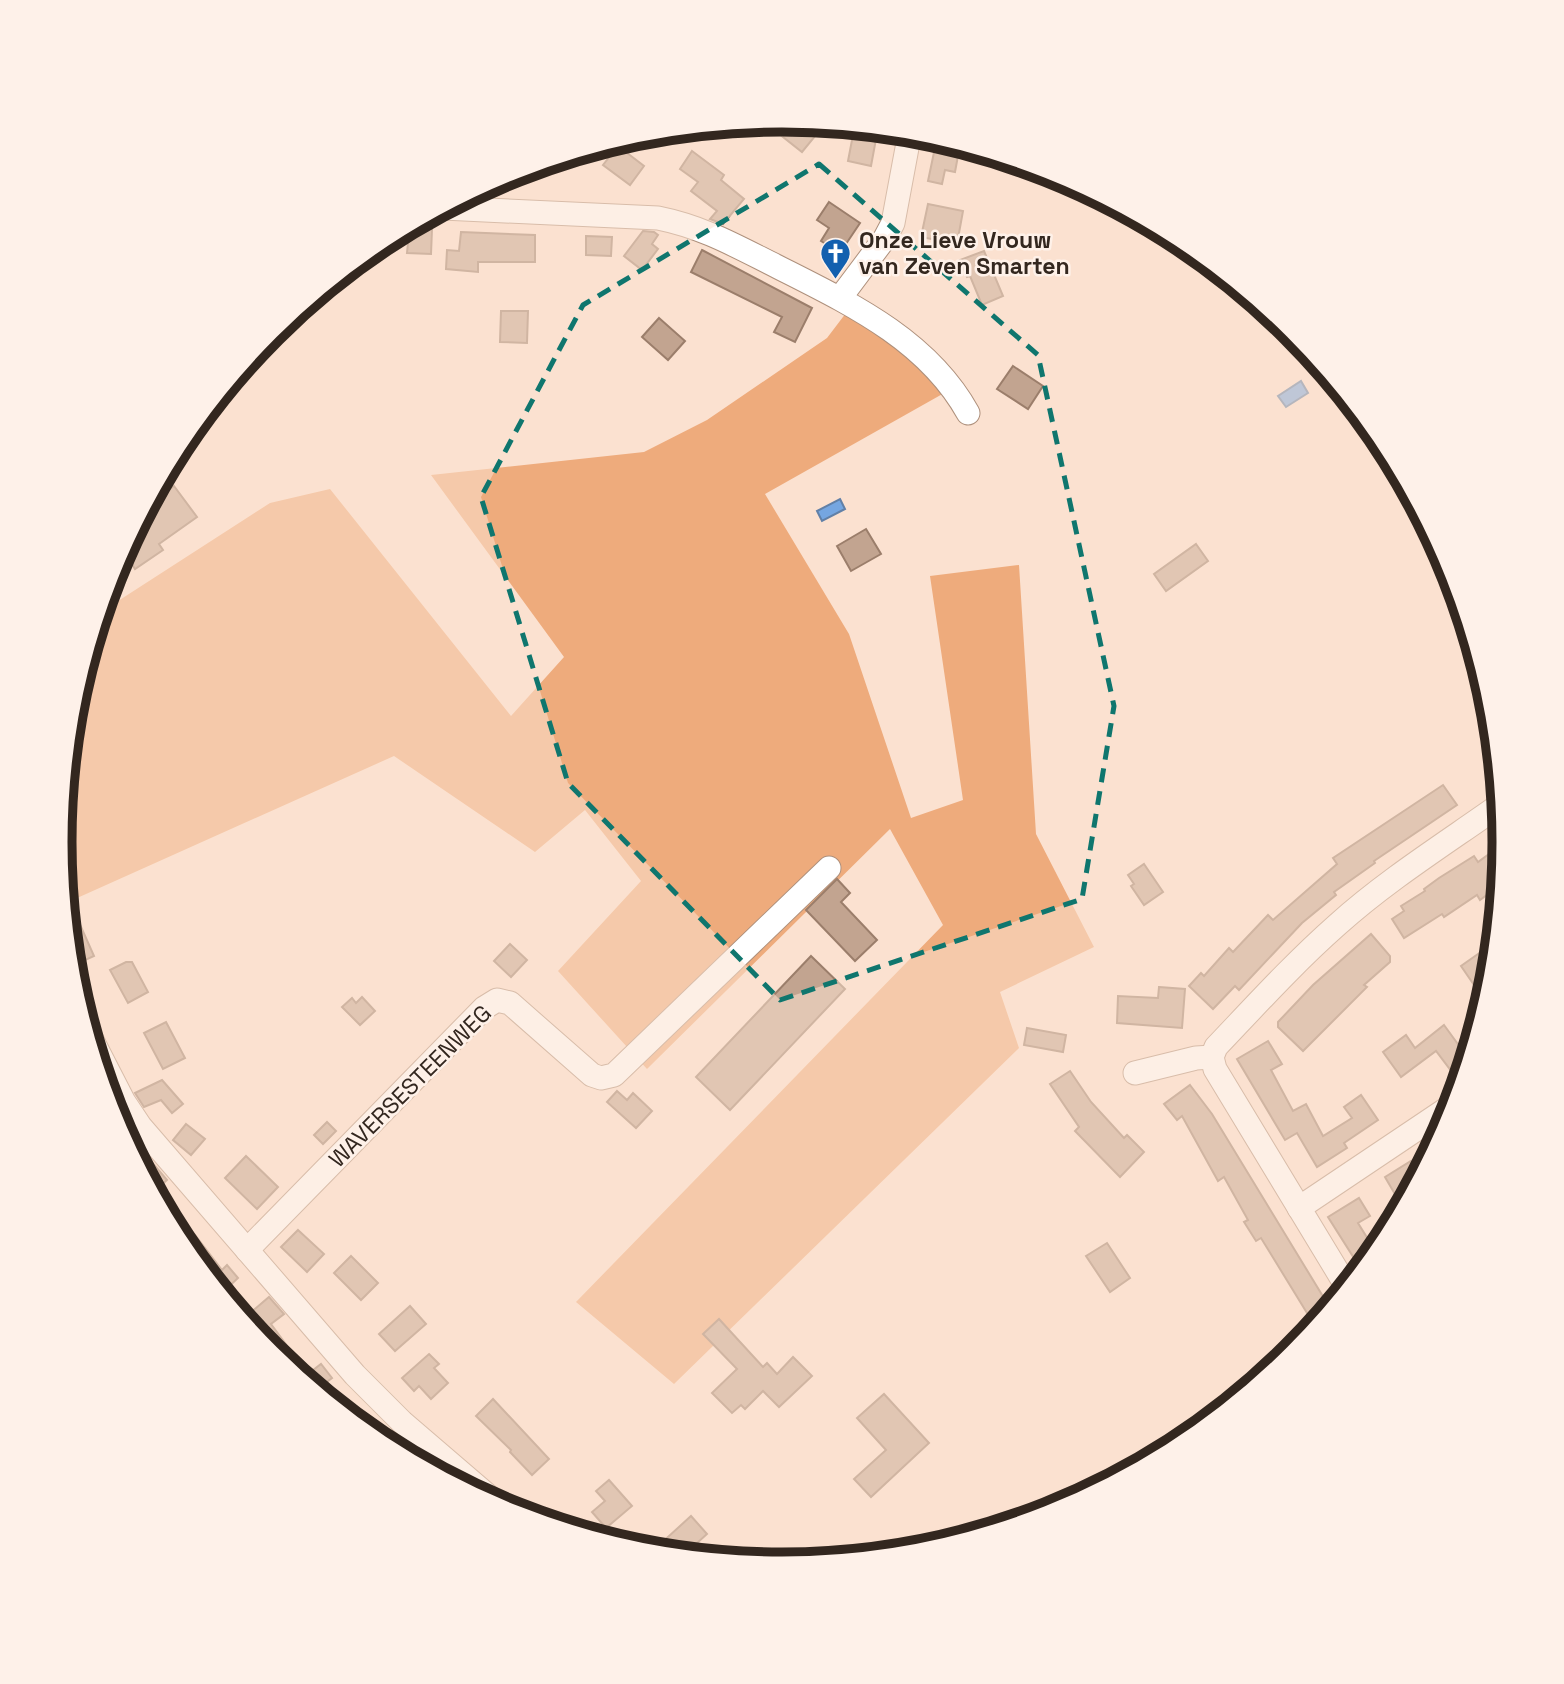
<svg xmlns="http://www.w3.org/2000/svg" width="1564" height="1684" font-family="'Space Grotesk',sans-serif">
<rect width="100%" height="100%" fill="#fbe1d0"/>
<path fill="#eeab7c" d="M846,313L889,342L946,392L765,494L849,634L911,818L963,800L930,576L1019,565L1036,834L1094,947L1000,992L1019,1048L674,1384L576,1302L943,925L890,829L647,1069L558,971L641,881L585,810L535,852L394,756L66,903L60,842L73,701L101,612L270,503L330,489L511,716L564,657L431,475L644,452L707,420L827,338Z"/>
<g fill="#75a6e1" stroke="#6180a7" stroke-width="2">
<path d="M1301,381L1308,393L1286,407L1278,396Z"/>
<path d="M840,499L845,509L822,521L817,511Z"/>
</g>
<g fill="#c2a490" stroke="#9b7e6b" stroke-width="2">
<path d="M788,120L799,121L816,135L802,152L778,133Z"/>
<path d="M853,135L876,139L871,166L848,161Z"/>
<path d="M937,138L960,145L955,172L945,170L942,184L928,181Z"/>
<path d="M618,146L644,166L630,185L603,165Z"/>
<path d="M692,151L724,175L721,180L744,199L723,224L710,219L717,211L691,191L698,182L680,169Z"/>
<path d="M829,202L860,223L840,253L821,241L829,228L817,220Z"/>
<path d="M928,204L963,211L957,244L921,237Z"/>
<path d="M407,227L432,229L431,254L407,253L408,243H400L401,231Z"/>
<path d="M643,231L654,232L658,235L652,244L658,249L642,270L624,256Z"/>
<path d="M461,232L535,235V262H478V272L446,269L447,250L459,251Z"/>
<path d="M586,236L612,237L611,256L586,255Z"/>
<path d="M702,250L812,308L795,342L774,332L782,317L691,272Z"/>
<path d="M984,251L1003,296L982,305L970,276L967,277L960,260Z"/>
<path d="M501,311H528L527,343L500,342Z"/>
<path d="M659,318L685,341L668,360L642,337Z"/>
<path d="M1013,366L1043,386L1028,409L997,389Z"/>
<path d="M174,486L197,517L159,544L163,550L135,569L123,550L146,507Z"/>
<path d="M866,529L881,554L851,571L837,546Z"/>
<path d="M1196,544L1208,561L1166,591L1154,574Z"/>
<path d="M1443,785L1457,805L1374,861L1375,863L1334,892L1336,895L1302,923L1239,990L1235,986L1213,1009L1189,986L1201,973L1204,976L1229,948L1233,952L1268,915L1273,920L1337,864L1333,858Z"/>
<path d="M1504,843L1500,885L1480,900L1477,895L1444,917L1442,914L1404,938L1392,919L1404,911L1401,906L1425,891L1424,889L1439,878L1474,856L1478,862Z"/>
<path d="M1144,864L1163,892L1144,905L1131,886L1134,884L1128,875Z"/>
<path d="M837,879L850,893L841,902L877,940L855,961L806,910Z"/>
<path d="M65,893H66L94,956L72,966Z"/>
<path d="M1371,934L1390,956V962L1364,985L1367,987L1303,1051L1278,1027V1022L1313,985Z"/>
<path d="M1495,942L1491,983L1485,1001L1461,966Z"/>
<path d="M510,944L527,960L511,977L494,961Z"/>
<path d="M811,956L845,989L730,1110L696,1077Z"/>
<path d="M126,962H132L148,992L128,1003L110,970Z"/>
<path d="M1159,987L1185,989L1182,1028L1117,1023L1118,996L1158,998Z"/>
<path d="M362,997L375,1011L360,1025L342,1007L352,998L356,1003Z"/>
<path d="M166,1022L185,1058L163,1069L144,1033Z"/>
<path d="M1444,1025L1468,1058L1467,1061L1452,1072L1436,1051L1401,1077L1383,1052L1406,1035L1415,1048Z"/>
<path d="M1027,1028L1066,1035L1063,1052L1024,1045Z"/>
<path d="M1268,1041L1282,1064L1271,1070L1293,1111L1306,1104L1323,1136L1352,1118L1344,1107L1361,1095L1378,1120L1344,1143L1347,1148L1317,1167L1297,1133L1285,1140L1237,1059Z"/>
<path d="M1070,1071L1091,1102L1124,1138L1127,1135L1144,1152L1120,1177L1075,1131L1079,1127L1050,1084Z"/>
<path d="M162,1080L183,1104L172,1113L161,1100L144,1107L135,1093Z"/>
<path d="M1190,1085L1212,1114L1330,1308L1315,1326L1261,1238L1256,1241L1244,1222L1248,1220L1224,1177L1218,1181L1182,1116L1177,1120L1164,1104Z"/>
<path d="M617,1091L627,1100L633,1093L652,1111L636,1128L607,1102Z"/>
<path d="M327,1122L336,1131L323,1144L314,1135Z"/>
<path d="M186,1124L205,1139L191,1155L173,1140Z"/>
<path d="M131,1138L167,1180L154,1192L127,1141Z"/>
<path d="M246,1156L278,1187L257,1209L225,1178Z"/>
<path d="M1411,1161L1419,1175L1408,1196L1405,1191L1396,1196L1385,1177Z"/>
<path d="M1359,1198L1370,1216L1358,1223L1376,1252L1370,1259L1359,1266L1328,1217Z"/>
<path d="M298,1230L324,1254L307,1272L281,1247Z"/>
<path d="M192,1231L222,1270L227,1265L238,1278L222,1293L180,1241Z"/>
<path d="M1107,1243L1130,1278L1110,1292L1086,1256Z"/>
<path d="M351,1256L378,1283L361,1300L334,1273Z"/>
<path d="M269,1297L284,1314L271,1324L308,1374L321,1364L332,1378L316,1390L271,1353L243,1319Z"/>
<path d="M410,1306L426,1324L395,1351L379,1334Z"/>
<path d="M719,1319L763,1367L767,1363L777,1374L793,1357L812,1376L779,1407L763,1391L745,1409L741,1405L732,1413L712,1393L737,1369L703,1334Z"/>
<path d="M429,1354L439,1364L434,1368L448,1383L431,1399L419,1386L414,1391L402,1378Z"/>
<path d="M884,1394L929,1443L871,1497L854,1479L886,1450L857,1418Z"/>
<path d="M493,1399L549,1459L532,1475L510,1452L511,1450L476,1416Z"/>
<path d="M609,1480L632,1506L606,1528L592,1512L605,1501L596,1491Z"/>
<path d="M691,1516L707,1534L684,1555L664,1553L658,1546Z"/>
</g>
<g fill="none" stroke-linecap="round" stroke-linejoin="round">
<defs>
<g id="minor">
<path d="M443,208L658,218C703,227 736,246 776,266C849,303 927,339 968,413"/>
<path d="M840,298L885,238L893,223L910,132"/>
<path d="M89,1034L124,1102L140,1126L355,1375L402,1422L501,1507"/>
<path d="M1135,1073L1196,1058L1212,1057"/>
<path d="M1299,1208L1454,1104"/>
<path d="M247,1250L484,1008L497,1000L510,1003L592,1075L601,1078L614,1075L829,868"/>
<path d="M1347,1287L1215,1069L1212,1057L1216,1047C1255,1006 1294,963 1337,925C1387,880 1446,843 1501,804"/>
</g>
</defs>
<use href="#minor" stroke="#ae907c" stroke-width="25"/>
<use href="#minor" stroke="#fff" stroke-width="23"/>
</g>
<path d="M0 0H1564V1684H0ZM819,164L1038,355L1114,706L1082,899L780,1000L568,783L481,497L583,305Z" fill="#fbe1d0" fill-opacity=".55" fill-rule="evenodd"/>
<path fill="none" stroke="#0f766e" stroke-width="5" stroke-dasharray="14 9" stroke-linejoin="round" d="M819,164L1038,355L1114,706L1082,899L780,1000L568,783L481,497L583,305Z"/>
<defs>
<symbol id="church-pin" viewBox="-11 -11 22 30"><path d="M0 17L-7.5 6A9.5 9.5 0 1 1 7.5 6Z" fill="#1360af" stroke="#fef1e9"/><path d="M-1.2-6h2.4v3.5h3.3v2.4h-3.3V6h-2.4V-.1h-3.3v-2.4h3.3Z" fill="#fff"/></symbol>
</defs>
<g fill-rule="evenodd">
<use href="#church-pin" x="818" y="236" width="35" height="47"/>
</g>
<g text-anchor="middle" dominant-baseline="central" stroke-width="5" stroke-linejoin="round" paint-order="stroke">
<g font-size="23" font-weight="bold" fill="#33271f" stroke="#fef1e9" text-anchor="start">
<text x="859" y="240">Onze Lieve Vrouw<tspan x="859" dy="26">van Zeven Smarten</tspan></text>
</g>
<g font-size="23" fill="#33271f" stroke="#fef1e9">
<text transform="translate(410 1086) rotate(-45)">WAVERSESTEENWEG</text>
</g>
</g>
<path d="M0 0H1564V1684H0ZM72 842a710 710 0 1 1 1420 0a710 710 0 1 1-1420 0Z" fill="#fef1e9" fill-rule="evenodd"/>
<path fill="none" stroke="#33271f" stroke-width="9" d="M72 842a710 710 0 1 1 1420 0a710 710 0 1 1-1420 0Z"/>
</svg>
